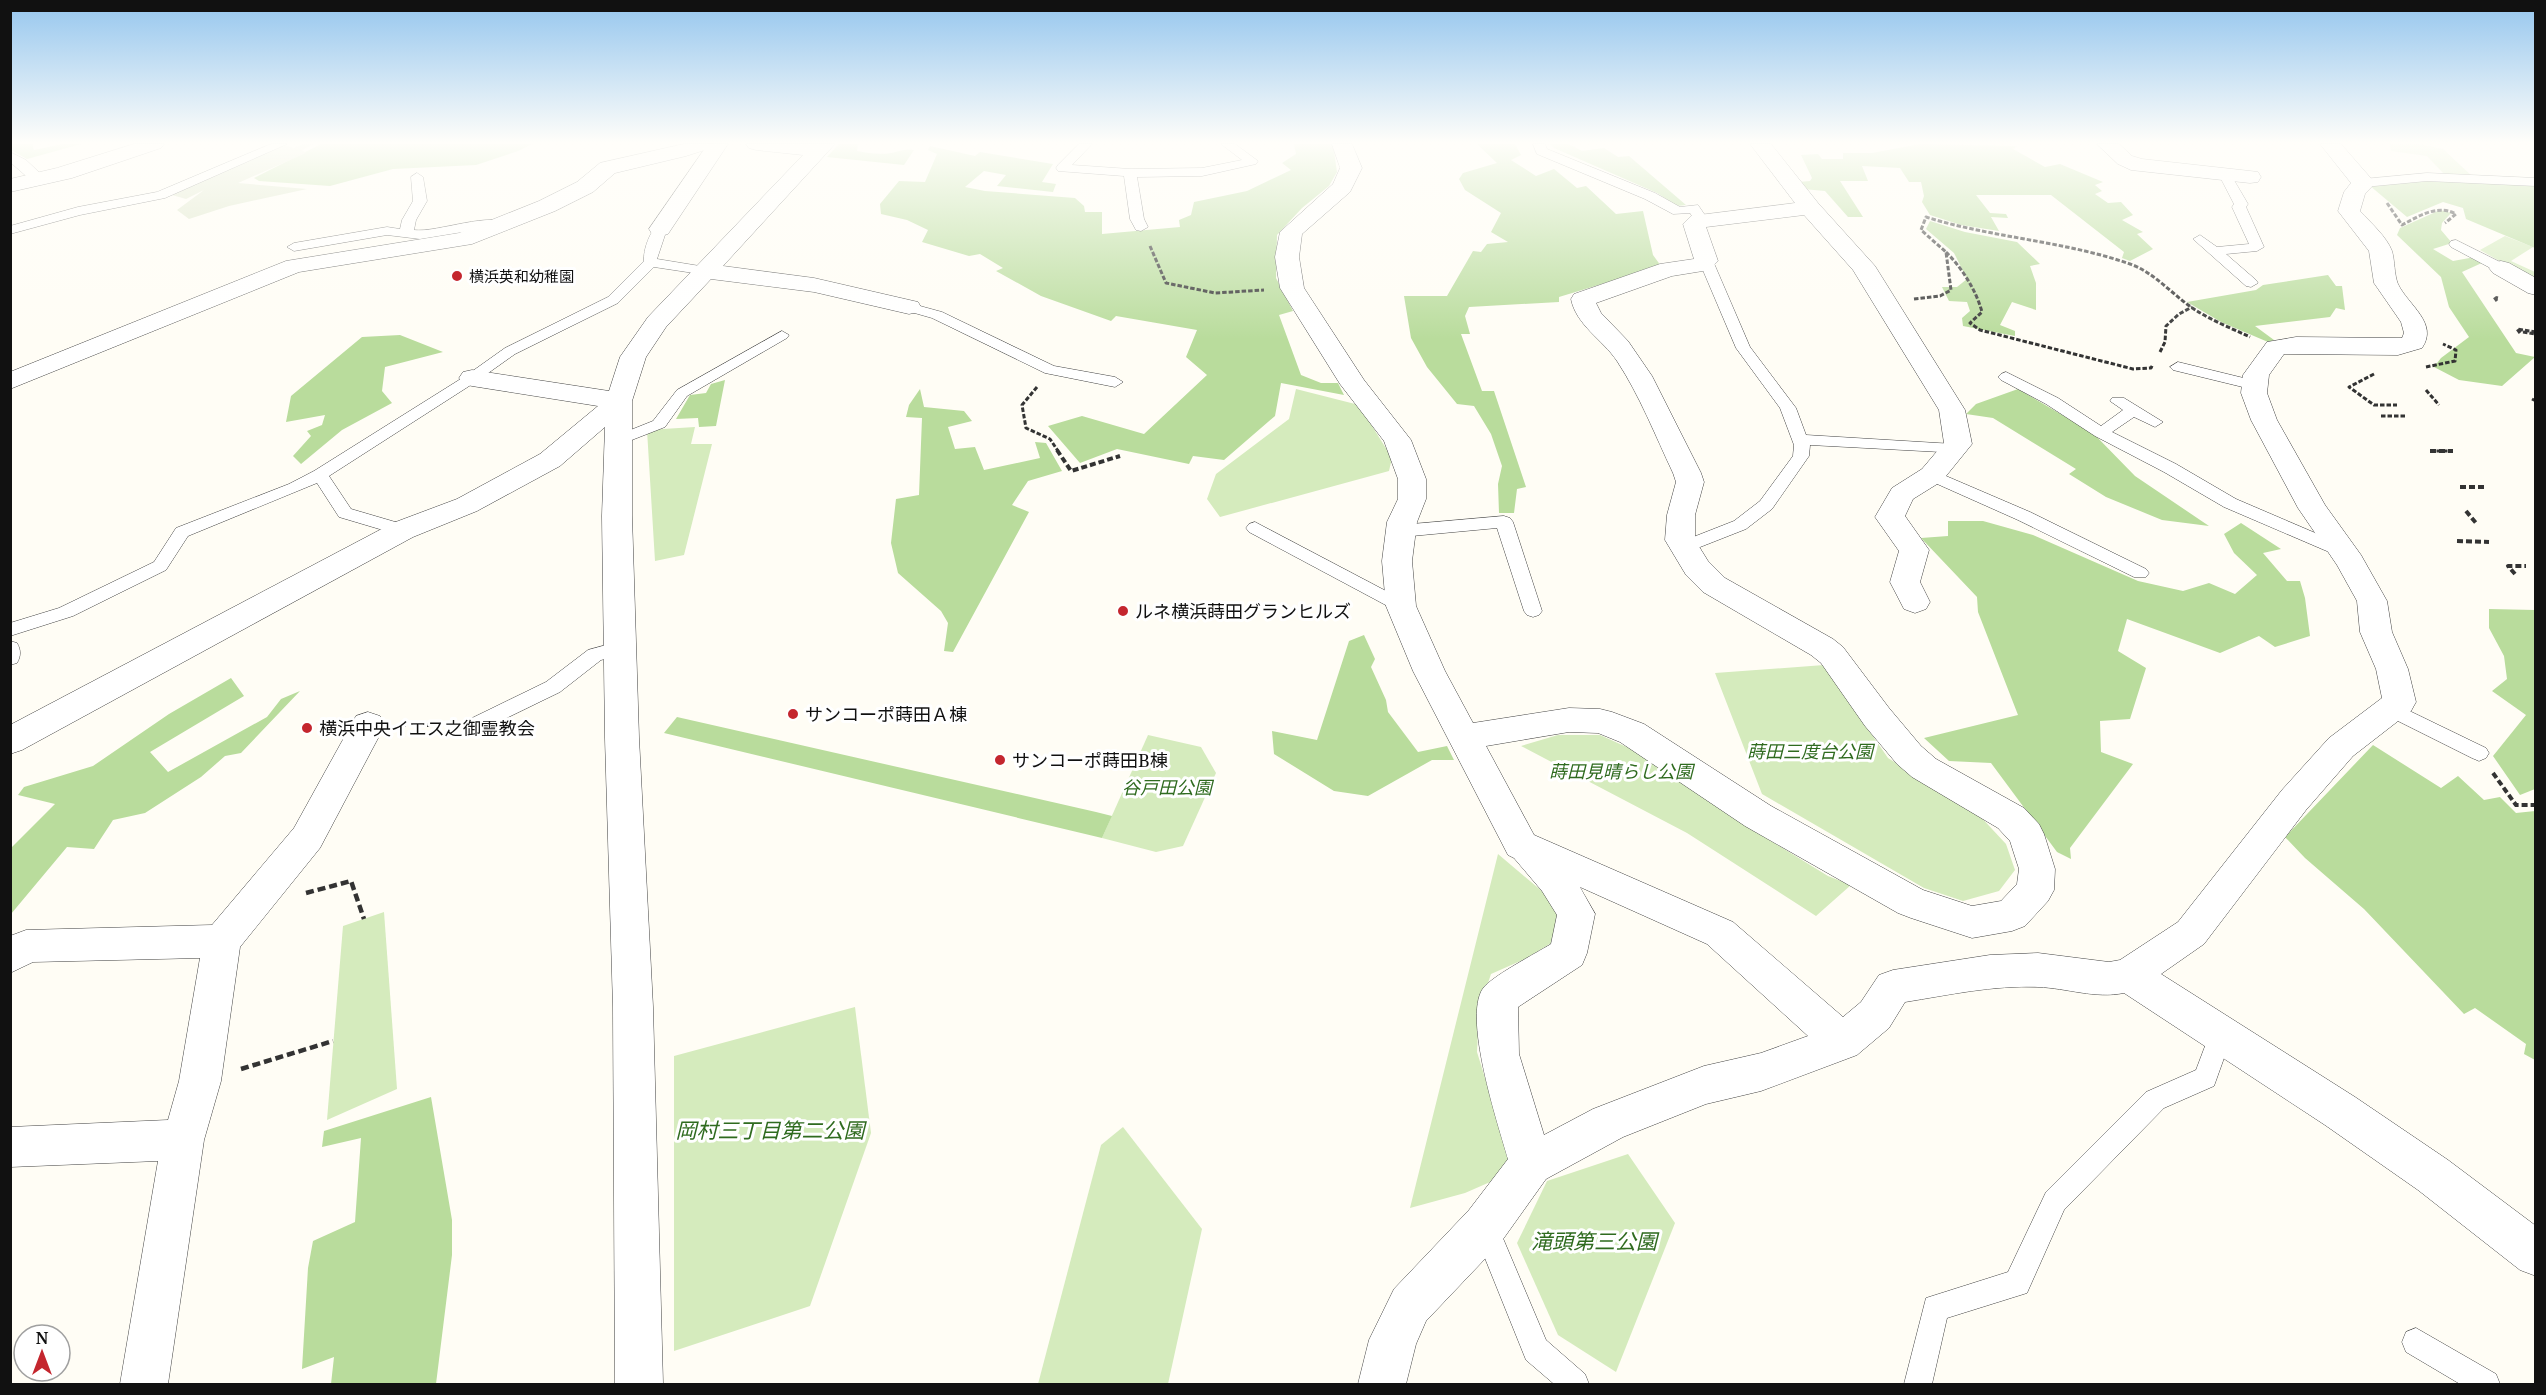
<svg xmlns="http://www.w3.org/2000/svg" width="2546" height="1395" font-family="'Noto Serif','Noto Sans JP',serif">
<rect width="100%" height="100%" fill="#fffdf5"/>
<g fill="#d5ebbd">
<path d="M2390,144H2418L2443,149L2473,177L2445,175L2427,156L2391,151Z"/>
<path d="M2505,236L2533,247L2511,261L2535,272V281L2480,250Z"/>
<path d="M1296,389L1359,405L1392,458L1389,471L1220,517L1207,499L1216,474L1289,419Z"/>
<path d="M695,427L691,444H712L684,555L655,561L647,430Z"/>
<path d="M1824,665L1888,758L1979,815L2006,844L2015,870L1999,891L1963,901L1924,888L1762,794L1715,673Z"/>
<path d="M1148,735L1201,747L1216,773L1183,846L1156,852L1102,838Z"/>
<path d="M1558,735H1600L1640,753L1737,820L1828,876L1851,885L1816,916L1687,833L1521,746Z"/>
<path d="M1498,854L1543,892L1560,916L1556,940L1527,958L1491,974L1479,1010L1477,1052L1510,1159L1497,1179L1465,1193L1410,1208Z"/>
<path d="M384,912L397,1089L327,1120L343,926Z"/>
<path d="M855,1007L871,1133L810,1306L674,1351V1056Z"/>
<path d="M1123,1127L1202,1229L1168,1384H1038L1101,1145Z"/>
<path d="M1628,1154L1675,1223L1616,1372L1558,1335L1517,1243L1547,1181Z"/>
</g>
<g fill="#b9dc9c">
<path d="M11,144H32L34,150L62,144H81L27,159L11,150Z"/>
<path d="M321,144H532L518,151L476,165L393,169L330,186L259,181L254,178Z"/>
<path d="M839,144H858L857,151C868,153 879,155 891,153C901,151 903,149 914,150L904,165L827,157Z"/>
<path d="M1294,144H1333L1337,172L1329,186L1302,208L1277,235L1276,278L1293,311L1279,315L1301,375L1321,383H1338L1344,395L1281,383L1275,416L1224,460L1193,456L1189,464L1117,449L1080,463L1048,426L1082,416L1144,434L1207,375L1186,357L1197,330L1116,316L1111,321L1041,296L996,271L1003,268L980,254L969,256L922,242L928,230L907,220L881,214L880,204L899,181L925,182L937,154L928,150L930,146L975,156L980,152L1053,164L1042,182L1056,184L1053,192L997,186L1006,175L984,171L965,187L985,191L1075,198L1084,206L1085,212H1102V234L1180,227L1179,220L1191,215L1194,202L1247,191L1291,170L1282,163L1296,154Z"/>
<path d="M1477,144H1515L1521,155L1511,160L1536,176L1554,169L1577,188L1586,186L1616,214L1643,211L1653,255L1661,266L1559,297V302L1469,307L1465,316L1470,334H1461L1482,391H1494L1526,487L1517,489L1514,513H1499L1498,484L1502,466L1491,434L1474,406L1457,404L1427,367L1411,338L1404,296H1447L1473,251L1481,252L1487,244L1508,242L1491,232L1501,213L1465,190L1459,179L1463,173L1497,163Z"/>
<path d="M1550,144H1569L1582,151L1604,148L1618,157L1629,156L1686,205L1677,206L1657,193L1554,148Z"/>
<path d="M1920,144L2017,146L2013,149L2045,167L2060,164L2103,182L2095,185L2102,191L2095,194L2108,203L2121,202L2133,215L2122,220L2143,232L2137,234L2153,249L2130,261L2122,258L2124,252L2051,195H1976L1990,213L2006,214L2008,218L1991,217L1999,231L1961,225L1930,215L1922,202L1924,196L1921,182H1909L1900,168L1862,166L1868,181H1840L1863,217H1848L1825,191L1803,189L1798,182L1810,181L1812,178L1801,155L1818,154L1822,159H1843V153H1872Z"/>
<path d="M2425,179L2535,184V248L2466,219L2463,208L2443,202L2407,217L2369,185Z"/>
<path d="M2440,210L2451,213L2442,223L2441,230L2452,243L2433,249L2453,261L2475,257L2484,262L2462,272L2516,353L2535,357L2502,386L2459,380L2434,367L2441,358L2469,337L2449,307L2441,277L2397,235L2400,228Z"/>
<path d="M1930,221L1965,232L2017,242L2040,264L2030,266L2036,283V310L2012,302L2000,325L2015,331V336L1963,326L1962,318L1970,311L1967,302L1949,301L1942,287H1957L1967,279L1954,253L1926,229Z"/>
<path d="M2328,275L2336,286H2342L2345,310L2336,308L2330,317L2255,326L2274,340L2268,342L2221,322L2187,302L2256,290L2263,285Z"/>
<path d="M400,335L443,352L385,367L382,391L392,403L342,430L301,464L293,456L311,436L307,431L322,425L325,415L286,422L291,396L362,337Z"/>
<path d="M725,380L716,426L699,427L698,418L676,419L690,395L706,393L711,384Z"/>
<path d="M920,389L924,407L964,411L972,421L948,427L955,449L975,447L984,470L1040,458L1035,442L1046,443L1062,471L1028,481L1012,505L1029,512L953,652L944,651L948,623L941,611L898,573L891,543L896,499L919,495L922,418L906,417L909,405Z"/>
<path d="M2018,389L2093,433L2135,476L2209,526L2162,520L2106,497L2069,474L2076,469L1993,418L1966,414L1976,404Z"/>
<path d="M1948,521H1983L2033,535L2138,581L2183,591L2209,583L2235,594L2257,575L2234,553L2224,534L2241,523L2281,549L2263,553L2287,581H2300L2305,598L2310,636L2275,647L2259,636L2220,653L2127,619L2118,651L2146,668L2130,719L2100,721L2101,752L2133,764L2070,848L2071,859L2057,852L1991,763L1949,761L1924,738L2018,715L1978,612L1977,597L1921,538L1948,536Z"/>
<path d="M2489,609L2535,610V789L2520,795L2493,756L2526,715L2492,691L2507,679L2504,656L2489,628Z"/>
<path d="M1364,635L1375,659L1371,667L1386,700L1388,712L1418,752L1447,746L1454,760H1432L1368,796L1334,791L1274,754L1272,731L1317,740L1349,641Z"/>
<path d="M231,678L244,696L150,752L168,772L267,717L281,699L300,691L241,753L225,756L201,777L145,813L113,820L94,849L67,847L11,914V848L55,804L18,795L24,787L93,766L169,714Z"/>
<path d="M677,717L1096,812L1112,816L1102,838L664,733Z"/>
<path d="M2373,745L2441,788L2458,776L2484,800L2500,797L2516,813L2535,811V1060L2524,1054L2526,1044L2475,1008L2464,1014L2364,909L2305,858L2285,837Z"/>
<path d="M431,1097L452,1220V1255L436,1384H331L334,1357L302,1369L308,1268L313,1241L355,1222L361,1138L322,1147L324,1131Z"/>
</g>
<path fill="#d9e3c4" d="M303,144H314L302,150L306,153L238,183L307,189L229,206L189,219L177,210L204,190L186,199L172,195L285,145L294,148Z"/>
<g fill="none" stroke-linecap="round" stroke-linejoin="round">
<defs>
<g id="service">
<path d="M271,144H287L165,198L80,215L10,234V226L78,207L157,192Z"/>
<path d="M1079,144H1092L1072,165L1130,169L1202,168L1242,160L1221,144H1235L1258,161L1256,164L1202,176L1137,177L1144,219L1148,227L1141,231L1136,230L1130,219L1124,176L1058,171L1056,168L1058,165Z"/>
<path d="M1533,144H1545L1547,149L1655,193L1680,207L1698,205L1709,221L1702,225L1697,224L1690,213L1673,214L1645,199L1537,154Z"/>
<path d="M10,152L26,160L43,176L44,179L43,182H33L10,162Z"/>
<path d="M2225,171L2231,175L2248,204L2246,207L2264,247L2257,251L2226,254L2256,280L2258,283L2251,287L2246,286L2193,239L2200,235L2217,247L2249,244L2232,207L2234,204L2219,175Z"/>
<path d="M417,173L423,177L427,201L416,220L414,230C437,233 493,210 510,225L503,229L487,228L420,239L387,235L294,251L287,247L294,243L387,227L400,229L402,220L413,201L411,177Z"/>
<path d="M2427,173L2536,178V186L2427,181L2364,187L2358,183L2364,179Z"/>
<path d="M660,225L667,229L657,259L712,268L714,271L712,274L707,275L654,267L618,303L515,354L477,381L329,476L351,509L409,526L412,530L409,534L403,536L339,517L317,483L188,536L166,570L73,616L10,636V623L59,608L154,562L176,528L289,484L314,471L467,375L505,348L608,297L644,261C643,251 650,228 660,225Z"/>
<path d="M2456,240L2506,265L2508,268L2506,271H2496L2451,247L2449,244L2451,241Z"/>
<path d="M1706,257L1713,261L1750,347L1796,408L1806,435L1954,444L1962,449L1960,453L1810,445L1809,456L1772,509L1746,529L1690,551H1678L1675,547L1678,543L1734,521L1760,501L1793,456L1794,445L1780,408L1736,348L1699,261Z"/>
<path d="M909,303L942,312L1054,366L1115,377L1123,382L1115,387L1045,373L932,318L904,310L902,307Z"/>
<path d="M782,331L789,335L787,338L687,396L665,427L619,445L611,440L613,437L653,421L677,390Z"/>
<path d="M2178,362L2260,382L2263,385L2255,390L2173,370L2170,367Z"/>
<path d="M2006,372L2058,398L2101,426L2123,410L2110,401L2112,398H2124L2163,422L2155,427L2134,417L2112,432L2176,464L2236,499L2348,547L2351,551L2348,555H2336L2224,507L2164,472L2095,436L2046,404L2001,380L1998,377L2001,374Z"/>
<path d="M1932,470L2030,512L2146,569L2149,573L2146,577H2134L2018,520L1926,479L1924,475L1926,471Z"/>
<path d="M1504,516L1510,518L1513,522L1542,611L1539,615L1533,617L1527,615L1524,611L1497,528L1401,537L1395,535L1392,531L1395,527L1401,525Z"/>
<path d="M1255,522L1407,602L1410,606L1407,610L1401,612L1395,610L1249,532L1246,528L1249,524Z"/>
<path d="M10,641L17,643C21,650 21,656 17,663L10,665Z"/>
<path d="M621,641L628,643L630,648L628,653L601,660L560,692L484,729L477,731L470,729L467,724L470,719L546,682L588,650Z"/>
<path d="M2391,702L2486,748L2489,753L2486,758L2479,761L2472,758L2384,714L2381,709L2384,704Z"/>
<path d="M2221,1022L2229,1025L2233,1033L2214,1086L2164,1108L2064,1210L2027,1293L1947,1318L1932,1384H1904L1926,1298L2008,1272L2046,1192L2146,1092L2196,1070L2213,1025Z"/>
<path d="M1485,1213L1494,1217L1546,1340L1585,1374L1589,1384H1554L1526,1360L1472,1226L1476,1217Z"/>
<path d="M2416,1328L2496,1374L2500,1384H2460L2406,1352L2402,1342L2406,1332Z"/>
</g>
<g id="minor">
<path d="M134,144H164L161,148L72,178L10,192V179L57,168Z"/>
<path d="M708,144H728L668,234L660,236L652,234L649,229Z"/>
<path d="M746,144H835L723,266L814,278L918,302L921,307L918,312L909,314L814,292L711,279L666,327L646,357L632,401V516L639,738L653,1007L663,1384H615L613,1007L605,738L602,516L605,427L560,466L477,511L413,537L22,750L10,754V725L393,523L457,499L540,454L598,406L472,386L463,384L459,378L463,372L472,370L609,391L620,357L648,317L803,155L756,150L749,148Z"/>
<path d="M1332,144H1352L1362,168L1350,192L1302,234L1299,257L1304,288L1364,380L1411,440L1426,479V499L1417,522L1412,561L1416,606L1445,671L1473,723L1569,708L1600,709L1612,712L1644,724L1771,806L1923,890L1972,906L2001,901L2017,884L2019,869L2010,841L1998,828L1912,777L1897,764L1865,726L1821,663L1811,655L1703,592L1686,575L1665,540L1667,515L1676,482L1673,473C1655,435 1640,396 1617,361C1603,340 1576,325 1571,299L1574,294L1660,264L1694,259L1683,224L1691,216L1795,203L1750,144H1771L1818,203L1875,266L1965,410L1972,444L1942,481L1913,499L1905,516L1929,550L1920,582L1930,602L1926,609L1915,613L1904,609L1890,582L1899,551L1875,517L1892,488L1922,469L1944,443L1939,410L1853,270L1804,215L1706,227L1718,261L1709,270L1672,276L1596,303L1601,313L1628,341L1652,376L1701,473L1704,482L1695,515V540L1708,561L1725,578L1833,639L1843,647L1889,708L1921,746L1936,759L2024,808L2039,824L2044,834L2055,869L2054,890L2048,901L2025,926L2012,931L1972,938L1911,918L1898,913L1745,826L1620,742L1598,733L1569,732L1486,746L1534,835L1733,922L1843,1017L1861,1002L1879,975L1893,970L1990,955L2038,953L2109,962L2120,960L2178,922L2282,790L2329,738L2382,698L2376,669L2360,632L2357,601L2337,565L2298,508L2251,420L2241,393L2243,375L2267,342L2296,337L2402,338L2404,333L2401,322L2374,283L2369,251L2338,211L2344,192L2351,183L2320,144H2341L2375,183L2365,194L2360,211C2370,222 2387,237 2392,251C2395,261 2394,274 2398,284C2408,305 2439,323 2422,348L2398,355L2284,354L2269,375L2267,393L2277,420L2325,505L2361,555L2387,601L2392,632L2408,669L2416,702L2411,711L2353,756L2306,810L2204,944L2161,974L2355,1097L2448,1160L2536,1226V1276L2520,1270L2418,1190L2325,1125L2124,993C2095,999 2067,988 2038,987C1993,985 1949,995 1905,1002L1889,1028L1857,1055L1761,1091L1706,1104L1623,1137L1546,1179L1501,1242L1426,1321L1416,1344L1406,1384H1358L1369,1340L1394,1289L1469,1210L1508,1159C1499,1127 1460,1011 1485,986C1498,973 1533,955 1551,944L1557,915L1542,891L1514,858L1508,855L1413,671L1386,606L1382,561L1387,522L1398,499V479L1384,441L1340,384L1280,288L1275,257L1280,232L1333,184L1340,168ZM1580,887L1707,944L1808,1036L1761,1053L1704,1066L1593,1109L1544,1135L1519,1054L1518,1007L1582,965L1587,953L1595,914Z"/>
<path d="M2097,144H2119L2132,156L2142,159L2250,171L2258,172L2261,177L2258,182L2250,183L2131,170L2118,164Z"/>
<path d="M2501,261L2509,263L2536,278V295L2528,293L2493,273L2489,268L2493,263Z"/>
<path d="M368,712L380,716L385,725L320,848L240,947L221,1081L204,1140L168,1384H120L158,1161L10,1167V1127L168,1120L179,1081L200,958L33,962L10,973V936L26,930L212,925L294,828L356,716Z"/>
</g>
<path id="tertiary" d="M684,144H714L711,148L686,156L615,173L593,192L555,211L472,244L299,272L10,389V372L286,261L459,233L539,201L577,182L600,163Z"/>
</defs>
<use href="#service" stroke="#444" stroke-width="1"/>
<use href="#minor" stroke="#444" stroke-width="1"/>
<use href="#tertiary" stroke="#444" stroke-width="1"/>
<g stroke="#333" stroke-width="3" stroke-dasharray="4.5 2" stroke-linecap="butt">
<path d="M2387,203L2402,225C2419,216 2437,204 2456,214L2445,223"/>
<path d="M1150,246L1166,283L1215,293L1264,290"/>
<path d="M1946,252C1962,268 1976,290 1982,312L1970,323L1980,330L2133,369L2151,368L2153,364"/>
<path d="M1914,299L1940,296L1951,290L1946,252L1921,230L1926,217C1993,238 2065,241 2130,264C2156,273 2174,297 2197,311C2213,321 2233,329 2250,337"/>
<path d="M2497,301L2494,297L2498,298"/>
<path d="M2523,332L2536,334"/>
<path d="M2520,333L2517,329L2536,332"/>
<path d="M2160,352L2165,342L2166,326L2179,314L2192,307"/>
<path d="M2426,367L2455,361L2456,350L2443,344"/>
<path d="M2374,374L2349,387L2374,405H2397"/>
<path d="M1037,387L1022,405L1026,428L1050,439L1058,451"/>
<path d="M2426,390L2439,405"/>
<path d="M2532,399L2536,401"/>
<path d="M2381,416H2406"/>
<path d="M2430,451H2453"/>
</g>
<g stroke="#333" stroke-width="4" stroke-dasharray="6 3" stroke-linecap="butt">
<path d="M1057,450L1071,471L1120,456"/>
<path d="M2430,451H2453"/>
<path d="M2460,487H2485"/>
<path d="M2466,511L2476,523"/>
<path d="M2457,541L2489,542"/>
<path d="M2515,574L2508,566H2526"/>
<path d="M400,725H452"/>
<path d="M2493,773L2516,805H2536"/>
</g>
<g stroke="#333" stroke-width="4.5" stroke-dasharray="8 4" stroke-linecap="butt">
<path d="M306,893L351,881L364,919"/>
<path d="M241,1069L333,1041"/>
</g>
<use href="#service" fill="#fff" fill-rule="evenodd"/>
<use href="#minor" fill="#fff" fill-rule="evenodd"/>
<use href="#tertiary" fill="#fff" fill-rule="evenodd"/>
</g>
<linearGradient id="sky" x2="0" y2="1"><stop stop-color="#95c6ee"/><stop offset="0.42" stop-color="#fffefa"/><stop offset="1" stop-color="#fffefa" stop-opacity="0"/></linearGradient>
<rect width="2546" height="339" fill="url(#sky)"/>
<g fill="#c4262e" stroke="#fff" stroke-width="2">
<circle cx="457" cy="276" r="6"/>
<circle cx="1123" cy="611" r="6"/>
<circle cx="793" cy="714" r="6"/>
<circle cx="307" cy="728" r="6"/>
<circle cx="1000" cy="760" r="6"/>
</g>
<g text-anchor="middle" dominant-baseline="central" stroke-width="6" stroke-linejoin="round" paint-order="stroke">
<g font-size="15" fill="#111" stroke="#fff" text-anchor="start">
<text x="469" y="276">横浜英和幼稚園</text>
</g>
<g font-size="18" fill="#111" stroke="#fff" text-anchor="start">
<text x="1135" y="611">ルネ横浜蒔田グランヒルズ</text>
<text x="805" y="714">サンコーポ蒔田Ａ棟</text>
<text x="319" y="728">横浜中央イエス之御霊教会</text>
<text x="1012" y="760">サンコーポ蒔田B棟</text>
</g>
<g font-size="18" font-style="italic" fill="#2f6b1f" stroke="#fff">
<text x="1810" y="751">蒔田三度台公園</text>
<text x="1621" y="771">蒔田見晴らし公園</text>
<text x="1167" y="787">谷戸田公園</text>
</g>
<g font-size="21" font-style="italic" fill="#2f6b1f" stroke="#fff">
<text x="770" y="1130">岡村三丁目第二公園</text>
<text x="1594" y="1241">滝頭第三公園</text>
</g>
</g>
<rect width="2546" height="1395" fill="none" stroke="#111111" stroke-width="24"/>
<g transform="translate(42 1353)"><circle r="28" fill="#ffffff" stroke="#a0a0a0" stroke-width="1.5"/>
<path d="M0-4.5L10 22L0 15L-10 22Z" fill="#c4262e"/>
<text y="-9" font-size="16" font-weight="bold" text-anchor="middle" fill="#111111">N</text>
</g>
</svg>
